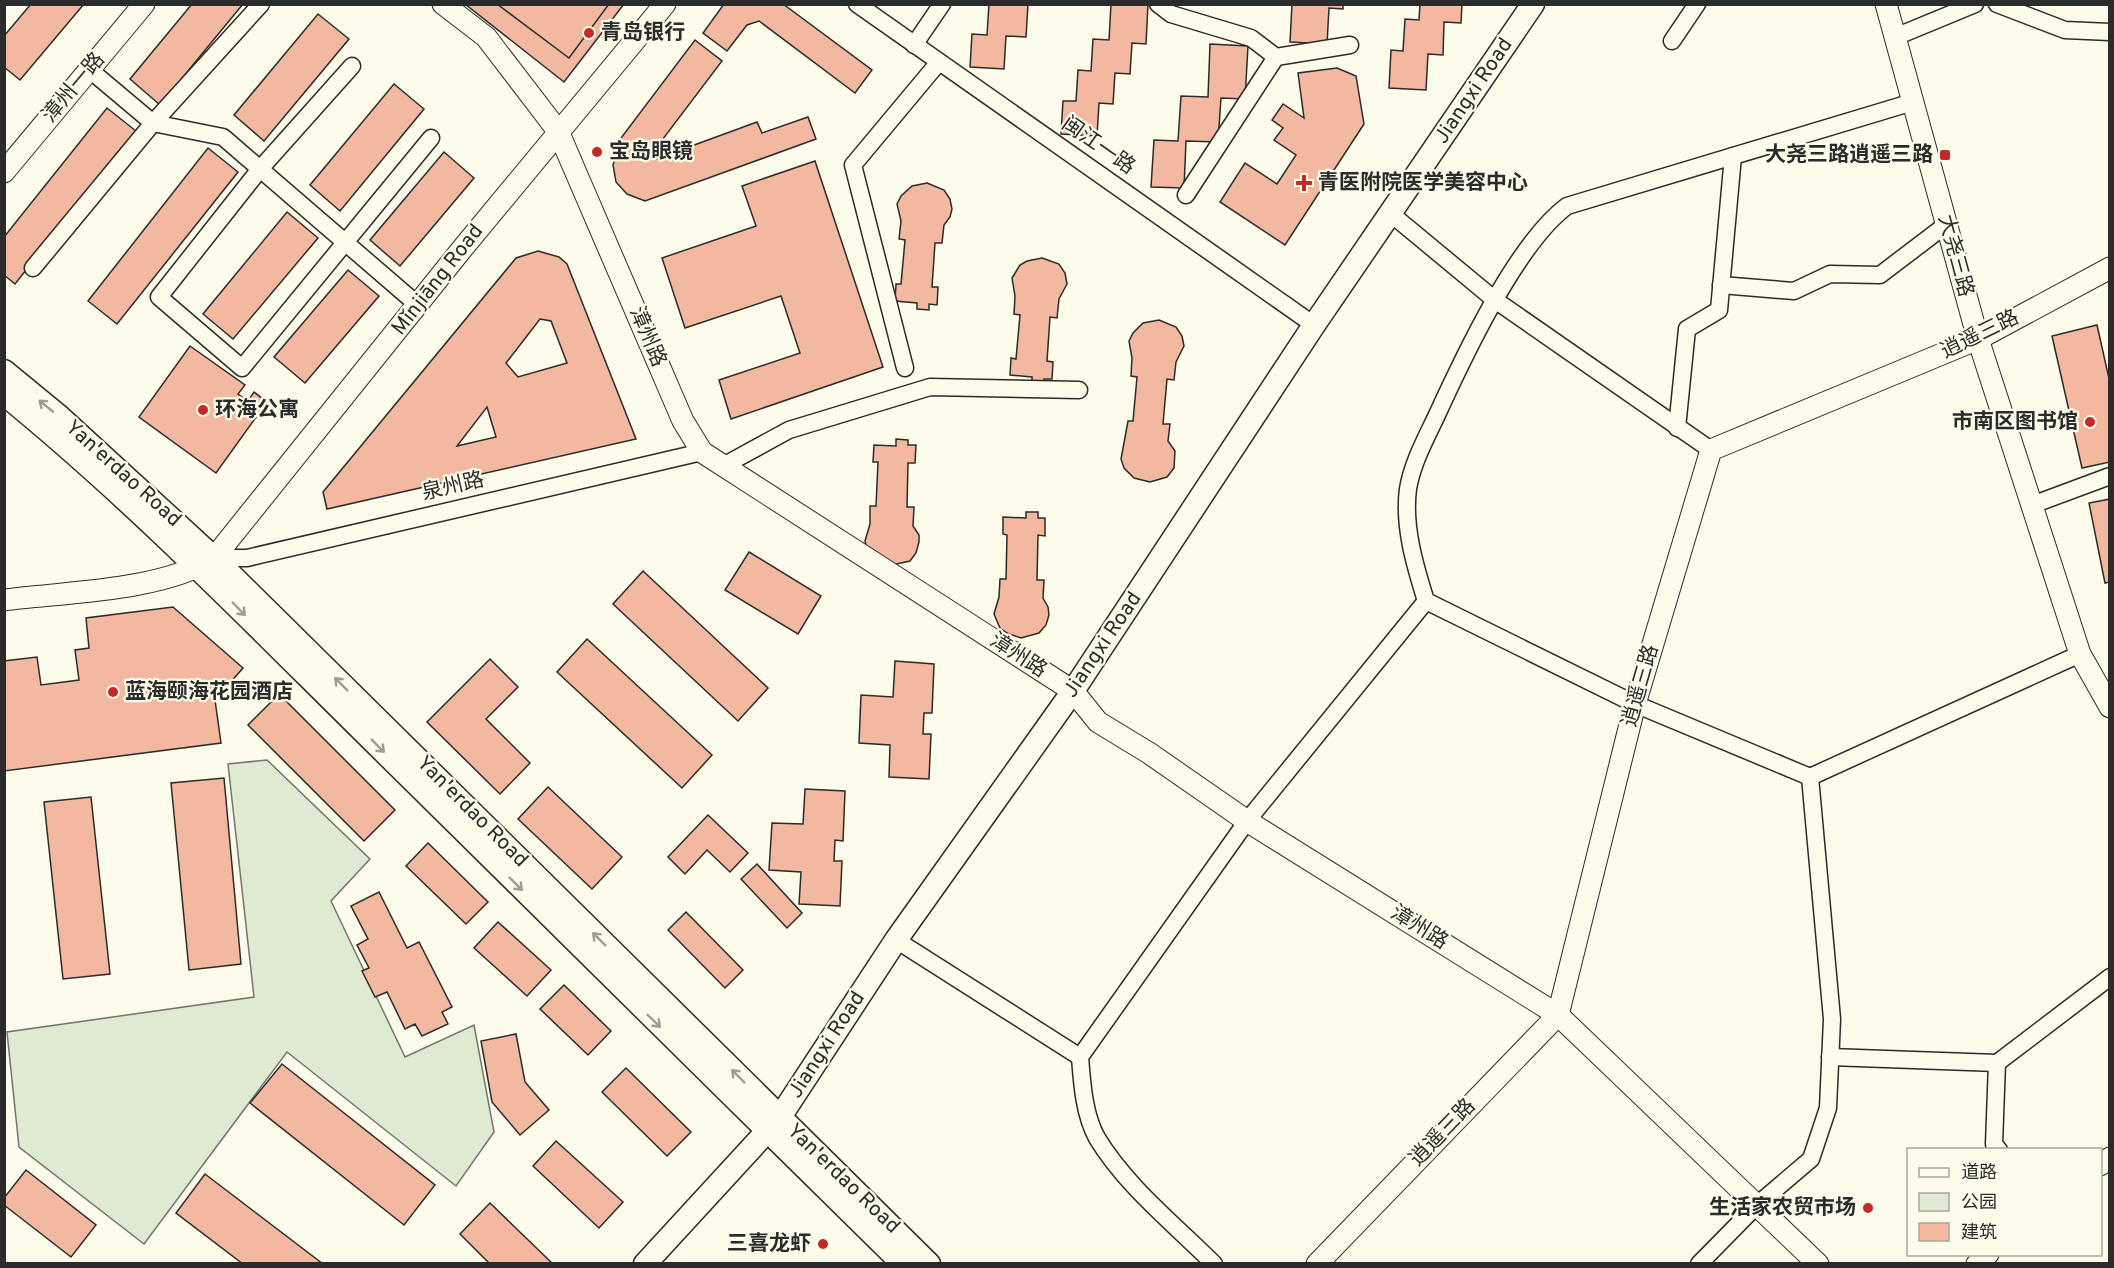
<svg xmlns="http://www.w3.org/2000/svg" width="2114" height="1268" font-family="Overpass,'Noto Sans SC',sans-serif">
<rect width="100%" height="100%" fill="#fdfbea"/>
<path fill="#deebd1" stroke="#74746e" stroke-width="1.5" d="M267,760L370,859L331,901L405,1057L474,1025L494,1132L456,1186L287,1052L144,1244L19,1147L7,1032L254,997L228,764Z"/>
<g fill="#f2b8a0" stroke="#2b2b2b" stroke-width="1.5" fill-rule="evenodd">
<path d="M31,4H84L20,80L4,67V36Z"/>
<path d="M192,4H243L160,105L130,79Z"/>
<path d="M465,4H624L564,82Z"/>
<path d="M497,4H609L569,58Z"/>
<path d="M724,4H783L872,70L855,93L759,21L747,25L727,51L703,33Z"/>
<path d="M989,4H1028L1026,37L1006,36L1004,69L970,67L972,34L987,35Z"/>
<path d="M1111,4H1148L1146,44L1132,43L1130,74L1115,73L1113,104L1099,103L1097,136L1061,134L1063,101H1076L1078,70L1091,71L1093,39L1109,40Z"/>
<path d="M1292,4H1343V9L1329,8L1327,44L1290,42Z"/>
<path d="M1420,4H1462L1461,23L1444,22L1443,55L1428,54L1426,90L1389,88L1391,50L1403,51L1405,19L1419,20Z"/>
<path d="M318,14L349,39L264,141L234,115Z"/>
<path d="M695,40L722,61L653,152L656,159L757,122L762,133L808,117L816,139L645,201L627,194L616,182L613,165L621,138Z"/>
<path d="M1210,44L1248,46L1245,99L1221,98L1218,142L1186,141L1184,188L1151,187L1154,140L1178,141L1181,96L1208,97Z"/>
<path d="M1337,68L1356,76L1364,124L1285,245L1220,202L1245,163L1277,184L1296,155L1274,140L1283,128L1272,120L1283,104L1304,118L1298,73Z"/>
<path d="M394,84L424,109L340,211L310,185Z"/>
<path d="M107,108L136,131L15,284L4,275V237Z"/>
<path d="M208,148L238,172L117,324L88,301Z"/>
<path d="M444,152L474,178L400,266L370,240Z"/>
<path d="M815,161L883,367L731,419L719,380L800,353L781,296L685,328L662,258L756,226L742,186Z"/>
<path d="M927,183L944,190L950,199L952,209L950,217L944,225L942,243H935L932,287H938L937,305L929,304V310L917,309V303L895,301L896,284H901L905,240L899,239L901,221L897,204L901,196L912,186Z"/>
<path d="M287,212L318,238L233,339L203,314Z"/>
<path d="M538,251L559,257L567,264L636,439L327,509L323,492L516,258ZM540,319L551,321L567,363L518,377L506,363ZM487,407L496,437L457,446Z"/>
<path d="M1042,258L1059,264L1065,273L1067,284L1059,299L1057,318L1050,317L1047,361L1053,362L1052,379H1044V384H1032V377L1010,375L1011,358L1016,359L1020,315L1014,314L1015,296L1012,278L1020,265L1027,261Z"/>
<path d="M348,270L379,296L305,383L274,357Z"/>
<path d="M1159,320L1176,327L1182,336L1184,346L1176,362L1174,380L1167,379L1163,424H1170L1168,441L1175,451L1174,468L1167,477L1150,482L1134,478L1124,468L1121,459L1128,421H1133L1137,377L1131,376L1132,358L1129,341L1133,333L1143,323Z"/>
<path d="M2097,325L2110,383V462L2082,468L2052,336Z"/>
<path d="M190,346L245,385L238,394L248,401L254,392L267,402L216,473L139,417Z"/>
<path d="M896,439L908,440V445H916L915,463H908L907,507H914L913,526L919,535V542L916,553L910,561L892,565L867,550L865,541L870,524V506H876L878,462H873L874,445L896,446Z"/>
<path d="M2110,499V582L2105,583L2089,503Z"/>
<path d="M1026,512H1038V518H1045V536L1038,535L1037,580H1044L1043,598L1048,607L1049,615L1046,625L1039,633L1021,638L1007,633L1000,628L994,614L999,597L1000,579H1006L1007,535L1003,534V517L1026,518Z"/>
<path d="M749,552L821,596L798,634L725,590Z"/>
<path d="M643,571L768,688L738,721L613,604Z"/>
<path d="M173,607L243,668L215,700L221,743L4,771V661L37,657L41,685L79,680L75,650L89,648L86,618Z"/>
<path d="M587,639L712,755L682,788L557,672Z"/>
<path d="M490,659L518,687L486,719L530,763L500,794L427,722Z"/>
<path d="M895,661L934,664L932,713H924L923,734H931L929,779L889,777L890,745L859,743L861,695L893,697Z"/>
<path d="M279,694L395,810L364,841L248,725Z"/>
<path d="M224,778L241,964L189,970L171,783Z"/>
<path d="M548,787L622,857L592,889L518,819Z"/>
<path d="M805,789L845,791L843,841L835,840L834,861H842L840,906L799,904L801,872L769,870L772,823L803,824Z"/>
<path d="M91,797L110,974L63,979L44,802Z"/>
<path d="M708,815L748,853L730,872L707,850L685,874L668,857Z"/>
<path d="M428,843L488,902L466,924L406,866Z"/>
<path d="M757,864L802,913L787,928L741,879Z"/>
<path d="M379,892L407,948L419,942L452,1007L442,1012L448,1024L422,1036L415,1024L405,1029L387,992L375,997L362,971L369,968L357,945L368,939L351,906Z"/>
<path d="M686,912L743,970L725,988L668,930Z"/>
<path d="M498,922L551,970L527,996L474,948Z"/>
<path d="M564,985L611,1031L588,1055L540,1009Z"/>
<path d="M516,1034L525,1082L549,1110L520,1135L492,1102L481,1041Z"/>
<path d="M282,1064L435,1185L404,1225L250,1103Z"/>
<path d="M626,1068L691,1132L667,1156L602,1092Z"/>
<path d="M556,1141L623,1202L599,1228L533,1166Z"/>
<path d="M26,1170L96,1225L71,1257L4,1205V1198Z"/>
<path d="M205,1174L323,1264H243L176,1213Z"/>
<path d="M490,1203L553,1264H490L460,1234Z"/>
</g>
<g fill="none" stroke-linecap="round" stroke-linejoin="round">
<defs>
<g id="minor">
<path d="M857,4L1314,325"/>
<path d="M1158,4L1171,14L1251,38L1276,57L1350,45"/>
<path d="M1997,4L2065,30L2110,32"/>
<path d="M1895,37L1975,4"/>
<path d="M1672,41L1697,4"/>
<path d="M914,45L942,4"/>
<path d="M352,66L260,169L159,297L242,368L431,138"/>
<path d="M90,70L153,123L223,137L419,306"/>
<path d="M1913,102L1567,206C1516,244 1463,358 1436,417C1425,440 1412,464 1408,489C1403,526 1415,566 1426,601L1635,704L1810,777L2080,654"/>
<path d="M1186,195L1276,57"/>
<path d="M1390,213L1495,300L1711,450"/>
<path d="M33,268L153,123L261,4"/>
<path d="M1721,285L1794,291L1830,274L1880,275L1947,224"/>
<path d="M905,368L853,165L939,62"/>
<path d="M1677,428L1687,329L1719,310L1733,156"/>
<path d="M723,466L789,430L930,387L1079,390"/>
<path d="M2032,505L2110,476"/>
<path d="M214,558H247L702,452"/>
<path d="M896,940L1080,1057"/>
<path d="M1830,1057L1997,1063L2110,977"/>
<path d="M1997,1063L1994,1144L1999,1150"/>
<path d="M1214,1264C1174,1224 1126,1186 1097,1138C1084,1115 1082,1083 1080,1057L1247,821L1426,601"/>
<path d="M1699,1264L1757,1205L1811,1159L1828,1108L1832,1019L1810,777"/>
</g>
<g id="tertiary">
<path d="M443,4L486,37L558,131L683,421L702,452L1073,691L1098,722L1149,753L1247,821L1558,1015L1818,1264"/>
<path d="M1886,4L1978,339L2080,654L2110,707"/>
<path d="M4,172L144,4"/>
<path d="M4,600C67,592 161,591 214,558L462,249L665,4"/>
<path d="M2100,1165L2110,1158"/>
<path d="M1317,1264L1558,1015L1635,704L1711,450L1978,339L2110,268"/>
<path d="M1977,1264L1988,1254"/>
</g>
<g id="secondary">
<path d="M4,371L60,417L214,558L929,1264"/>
<path d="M4,394C138,503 257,627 379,747C554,920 728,1092 903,1264"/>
<path d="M645,1264L780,1117L896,940L1073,691L1314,325L1533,4"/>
</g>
</defs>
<use href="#minor" stroke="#2b2b2b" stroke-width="19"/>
<use href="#tertiary" stroke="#2b2b2b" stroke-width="23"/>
<use href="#secondary" stroke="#2b2b2b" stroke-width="25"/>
<use href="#minor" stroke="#fdfbea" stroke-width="16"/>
<use href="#tertiary" stroke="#fdfbea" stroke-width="21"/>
<use href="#secondary" stroke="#fdfbea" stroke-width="22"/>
</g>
<defs><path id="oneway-shaft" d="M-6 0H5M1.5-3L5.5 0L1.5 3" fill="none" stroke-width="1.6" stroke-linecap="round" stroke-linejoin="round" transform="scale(1.5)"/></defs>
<g stroke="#9e9d94">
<use href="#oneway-shaft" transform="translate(46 406) rotate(-141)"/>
<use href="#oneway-shaft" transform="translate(239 609) rotate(45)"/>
<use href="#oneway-shaft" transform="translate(341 684) rotate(-135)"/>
<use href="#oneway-shaft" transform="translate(378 746) rotate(45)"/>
<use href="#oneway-shaft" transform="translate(516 884) rotate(45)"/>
<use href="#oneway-shaft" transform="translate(599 939) rotate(-135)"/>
<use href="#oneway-shaft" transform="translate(654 1021) rotate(44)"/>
<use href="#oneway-shaft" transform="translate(738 1076) rotate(-135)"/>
</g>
<g fill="#c62828" stroke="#fdfbea" stroke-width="2">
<circle cx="589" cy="33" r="6"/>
<circle cx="597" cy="152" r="6"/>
<rect x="1939" y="149" width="12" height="12" rx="3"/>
<path d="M1301 174h6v6h6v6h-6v6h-6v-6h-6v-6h6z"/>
<circle cx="203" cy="410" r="6"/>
<circle cx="2090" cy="422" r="6"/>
<circle cx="113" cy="692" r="6"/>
<circle cx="1868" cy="1208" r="6"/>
<circle cx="823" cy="1244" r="6"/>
</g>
<g text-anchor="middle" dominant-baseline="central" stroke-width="4.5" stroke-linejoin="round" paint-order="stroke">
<g font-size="21" font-weight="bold" fill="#2b2b2b" stroke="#fdfbea" text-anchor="start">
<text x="601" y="33">青岛银行</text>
<text x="609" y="152">宝岛眼镜</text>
<text x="1933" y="155" text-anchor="end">大尧三路逍遥三路</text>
<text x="1318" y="183">青医附院医学美容中心</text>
<text x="215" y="410">环海公寓</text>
<text x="2078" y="422" text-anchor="end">市南区图书馆</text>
<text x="125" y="692">蓝海·颐海花园酒店</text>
<text x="1856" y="1208" text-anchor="end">生活家农贸市场</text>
<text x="811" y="1244" text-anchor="end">三喜龙虾</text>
</g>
<g font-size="21" fill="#2b2b2b" stroke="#fdfbea">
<text transform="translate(74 88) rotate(-50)">漳州一路</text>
<text transform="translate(1474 91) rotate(-56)">Jiangxi Road</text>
<text transform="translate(1098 146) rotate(35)">闽江一路</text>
<text transform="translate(1955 256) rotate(75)">大尧三路</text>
<text transform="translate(438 280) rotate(-52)">Mǐnjiāng Road</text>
<text transform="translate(1980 335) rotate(-26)">逍遥三路</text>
<text transform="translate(647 337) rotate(67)">漳州路</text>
<text transform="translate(123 474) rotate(42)">Yan'erdao Road</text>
<text transform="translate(453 487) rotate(-13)">泉州路</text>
<text transform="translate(1103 645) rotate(-56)">Jiangxi Road</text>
<text transform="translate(1018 656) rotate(33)">漳州路</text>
<text transform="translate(1641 686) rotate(-74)">逍遥三路</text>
<text transform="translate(472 812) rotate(45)">Yan'erdao Road</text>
<text transform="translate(1419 928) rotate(32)">漳州路</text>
<text transform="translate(827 1045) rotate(-57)">Jiangxi Road</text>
<text transform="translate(1443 1133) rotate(-46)">逍遥三路</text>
<text transform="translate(843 1179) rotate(44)">Yan'erdao Road</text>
</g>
</g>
<rect width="2114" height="1268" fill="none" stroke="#2b2b2b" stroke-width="12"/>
<rect x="1907" y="1148" width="195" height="108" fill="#fdfbea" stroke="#a9a89e" stroke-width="1.5"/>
<rect x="1919" y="1168" width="30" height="9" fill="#fdfbea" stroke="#a9a89e" stroke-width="1.5"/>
<text x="1961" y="1178" font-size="18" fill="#2b2b2b">道路</text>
<rect x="1919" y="1193" width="30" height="18" fill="#deebd1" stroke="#a9a89e" stroke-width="1.5"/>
<text x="1961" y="1208" font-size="18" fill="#2b2b2b">公园</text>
<rect x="1919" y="1223" width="30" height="18" fill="#f2b8a0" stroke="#a9a89e" stroke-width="1.5"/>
<text x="1961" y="1238" font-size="18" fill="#2b2b2b">建筑</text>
</svg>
